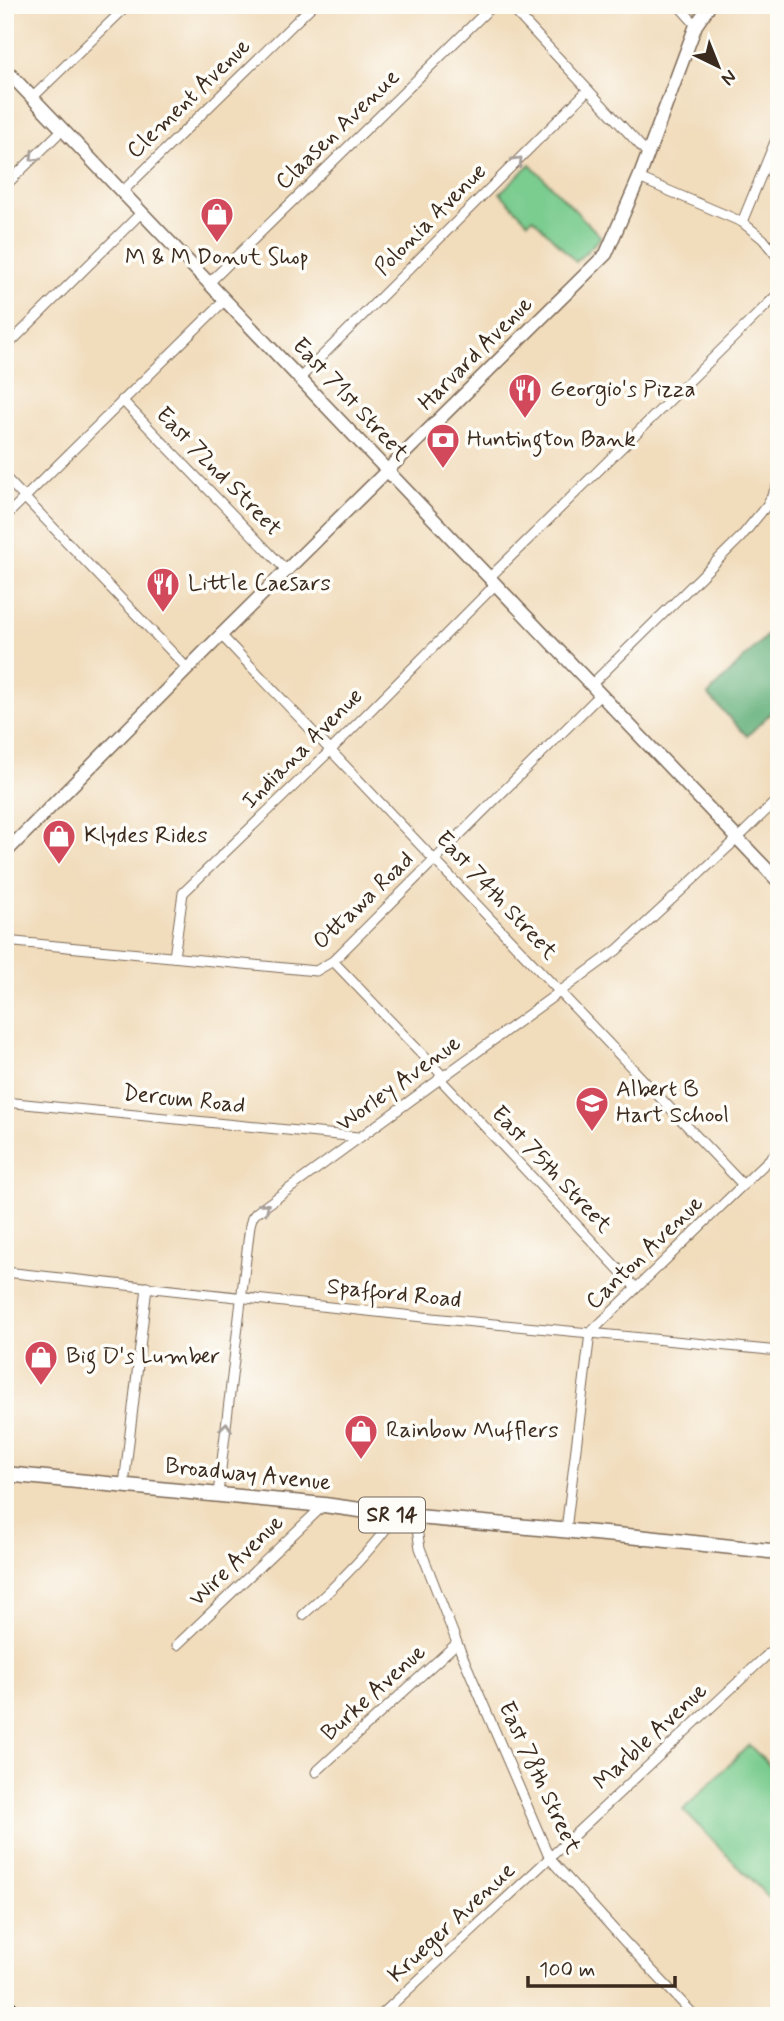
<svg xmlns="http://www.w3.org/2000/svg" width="784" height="2021" font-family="Mynerve,sans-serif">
<rect width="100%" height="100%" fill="#fdfcf7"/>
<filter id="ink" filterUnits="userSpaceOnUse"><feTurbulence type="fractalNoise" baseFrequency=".0143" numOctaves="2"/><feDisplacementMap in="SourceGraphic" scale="14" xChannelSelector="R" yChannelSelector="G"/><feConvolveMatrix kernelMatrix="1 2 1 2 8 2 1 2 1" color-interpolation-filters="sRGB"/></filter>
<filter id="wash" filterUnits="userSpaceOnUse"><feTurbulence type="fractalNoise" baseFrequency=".00686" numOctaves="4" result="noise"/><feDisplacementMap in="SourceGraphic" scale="28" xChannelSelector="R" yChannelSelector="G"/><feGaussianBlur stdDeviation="1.57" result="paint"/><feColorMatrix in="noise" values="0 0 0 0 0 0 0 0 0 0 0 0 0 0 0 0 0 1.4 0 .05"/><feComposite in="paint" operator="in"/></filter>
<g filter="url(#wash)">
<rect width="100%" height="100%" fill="#f1dcbb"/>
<g fill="#7acc8f" stroke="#5a7b56" stroke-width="2">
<path d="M530,164L601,237L576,262L533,218L528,222L500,193Z"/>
<path d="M749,1745L779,1775V1908L683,1810Z"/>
</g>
<path fill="#63b07a" stroke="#4f6d4c" stroke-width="2" d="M779,623V705L747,736L708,695Z"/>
</g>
<g filter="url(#ink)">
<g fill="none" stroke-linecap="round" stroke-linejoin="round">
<defs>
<g id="minor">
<path d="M509,5L648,154"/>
<path d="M678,5L696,25"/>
<path d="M33,97L128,5"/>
<path d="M639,178L742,222L763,239L779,259"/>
<path d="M5,186L63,129"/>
<path d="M122,192L313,5"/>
<path d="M742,222L779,132"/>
<path d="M209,283L493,5"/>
<path d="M5,348L141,213"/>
<path d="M300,378L588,90"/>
<path d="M122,400L287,571"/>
<path d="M5,477L188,669"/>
<path d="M5,517L225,300"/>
<path d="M489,578L779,293"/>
<path d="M221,635L743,1185"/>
<path d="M591,685L741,537L767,505L779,483"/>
<path d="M5,941L316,971L333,961L600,695"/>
<path d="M174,957L183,893L331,750L495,585"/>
<path d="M333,961L443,1076"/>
<path d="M439,1078L636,1288"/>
<path d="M5,1102L358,1137"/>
<path d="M5,1272L432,1318L779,1351"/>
<path d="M124,1485L147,1287"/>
<path d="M218,1494L250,1225L252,1218L256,1213L617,950L737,839L779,798"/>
<path d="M415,1516L420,1548L457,1643L550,1859L626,1943L695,2016"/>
<path d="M566,1530L590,1333L779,1150"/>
<path d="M303,1615C337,1585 370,1553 396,1515"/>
<path d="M177,1645L324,1505"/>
<path d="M316,1772L457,1643"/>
<path d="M380,2016L779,1644"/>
</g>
<g id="secondary">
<path d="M5,69L779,882"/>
<path d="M5,853L221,635L606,254L639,178L696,25L710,5"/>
</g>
<path id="primary" d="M5,1474L324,1505L396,1515L638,1537L779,1552"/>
</defs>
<use href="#minor" stroke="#7b6855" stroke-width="11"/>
<use href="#secondary" stroke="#7b6855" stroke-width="15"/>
<use href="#primary" stroke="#7b6855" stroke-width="17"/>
<use href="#minor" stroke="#fff" stroke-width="9"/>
<use href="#secondary" stroke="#fff" stroke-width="12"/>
<use href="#primary" stroke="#fff" stroke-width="14"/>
<defs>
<path id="rail" d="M5,1995L26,2016"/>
</defs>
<use href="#rail" stroke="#3b2a1e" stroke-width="5"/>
<use href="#rail" stroke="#fdfcf7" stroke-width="2.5" stroke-dasharray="8" stroke-linecap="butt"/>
</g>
<defs><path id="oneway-chevron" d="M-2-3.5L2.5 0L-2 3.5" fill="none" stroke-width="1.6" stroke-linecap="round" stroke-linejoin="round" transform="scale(1.75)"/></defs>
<g stroke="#a79f9a">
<use href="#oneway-chevron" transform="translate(34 157) rotate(135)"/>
<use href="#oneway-chevron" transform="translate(518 161) rotate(-45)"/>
<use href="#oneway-chevron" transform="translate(265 1207) rotate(-38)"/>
<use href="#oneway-chevron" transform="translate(226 1427) rotate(-83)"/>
</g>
</g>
<defs>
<symbol id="shop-pin" viewBox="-11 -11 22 30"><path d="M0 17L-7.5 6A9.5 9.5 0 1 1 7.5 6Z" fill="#d1495b" stroke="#fdfcf7"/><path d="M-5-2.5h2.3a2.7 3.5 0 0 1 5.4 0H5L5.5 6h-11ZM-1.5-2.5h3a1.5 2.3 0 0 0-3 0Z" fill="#fff"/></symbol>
<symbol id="restaurant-pin" viewBox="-11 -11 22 30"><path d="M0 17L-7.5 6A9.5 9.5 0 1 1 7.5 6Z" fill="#d1495b" stroke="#fdfcf7"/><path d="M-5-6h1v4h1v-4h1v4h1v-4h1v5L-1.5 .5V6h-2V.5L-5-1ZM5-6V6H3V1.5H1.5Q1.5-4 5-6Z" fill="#fff"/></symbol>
<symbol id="bank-pin" viewBox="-11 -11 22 30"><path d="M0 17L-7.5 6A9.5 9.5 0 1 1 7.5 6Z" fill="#d1495b" stroke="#fdfcf7"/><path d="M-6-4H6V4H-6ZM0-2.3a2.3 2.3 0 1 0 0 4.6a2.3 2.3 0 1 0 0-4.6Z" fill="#fff"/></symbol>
<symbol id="school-pin" viewBox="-11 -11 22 30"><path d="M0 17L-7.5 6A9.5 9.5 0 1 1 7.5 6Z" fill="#d1495b" stroke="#fdfcf7"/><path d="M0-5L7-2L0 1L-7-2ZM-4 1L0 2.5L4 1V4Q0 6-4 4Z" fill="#fff"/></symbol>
</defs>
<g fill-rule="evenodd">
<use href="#shop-pin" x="198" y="195" width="38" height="52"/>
<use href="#restaurant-pin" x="506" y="371" width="38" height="52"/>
<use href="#bank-pin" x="424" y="421" width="38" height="52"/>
<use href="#restaurant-pin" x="144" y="565" width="38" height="52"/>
<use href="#shop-pin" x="40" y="817" width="38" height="52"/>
<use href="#school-pin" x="573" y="1084" width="38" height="52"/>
<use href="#shop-pin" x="22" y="1338" width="38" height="52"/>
<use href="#shop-pin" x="342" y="1412" width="38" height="52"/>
</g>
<g text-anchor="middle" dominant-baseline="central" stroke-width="7" stroke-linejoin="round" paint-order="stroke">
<rect fill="#fdfcf7" stroke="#75695f" stroke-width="2" x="359" y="1497.5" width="66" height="35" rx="5"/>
<g font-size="21" font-weight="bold" fill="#3b2a1e">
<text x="392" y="1515">SR 14</text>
</g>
<g font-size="23" fill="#3b2a1e" stroke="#fdfcf7">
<text transform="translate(189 99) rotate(-44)">Clement Avenue</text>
<text transform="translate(338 130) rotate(-44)">Claasen Avenue</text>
<text transform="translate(431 220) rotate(-45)">Polonia Avenue</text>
<text transform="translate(476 354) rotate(-45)">Harvard Avenue</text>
<text transform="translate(350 400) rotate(47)">East 71st Street</text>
<text transform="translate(218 472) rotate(46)">East 72nd Street</text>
<text transform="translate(303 749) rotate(-45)">Indiana Avenue</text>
<text transform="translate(496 896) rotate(47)">East 74th Street</text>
<text transform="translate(364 901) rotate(-44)">Ottawa Road</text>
<text transform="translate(399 1084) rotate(-36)">Worley Avenue</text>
<text transform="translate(184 1100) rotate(6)">Dercum Road</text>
<text transform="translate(551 1170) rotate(47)">East 75th Street</text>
<text transform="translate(645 1253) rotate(-44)">Canton Avenue</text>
<text transform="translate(394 1294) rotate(6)">Spafford Road</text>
<text transform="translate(248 1475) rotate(6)">Broadway Avenue</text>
<text transform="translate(237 1561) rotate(-44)">Wire Avenue</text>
<text transform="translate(374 1693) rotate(-42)">Burke Avenue</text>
<text transform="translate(651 1737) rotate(-43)">Marble Avenue</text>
<text transform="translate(539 1778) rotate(65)">East 78th Street</text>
<text transform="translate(452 1923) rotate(-43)">Krueger Avenue</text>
</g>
<g font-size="23" fill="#3b2a1e" stroke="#fdfcf7" text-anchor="start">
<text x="217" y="258" text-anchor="middle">M &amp; M Donut Shop</text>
<text x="550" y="390">Georgio's Pizza</text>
<text x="467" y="440">Huntington Bank</text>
<text x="188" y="584">Little Caesars</text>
<text x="84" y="836">Klydes Rides</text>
<text x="616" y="1090">Albert B<tspan x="616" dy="26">Hart School</tspan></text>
<text x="66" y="1357">Big D's Lumber</text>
<text x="386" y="1431">Rainbow Mufflers</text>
</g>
</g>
<rect width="784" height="2021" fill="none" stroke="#fdfcf7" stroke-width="28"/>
<g transform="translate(718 66) rotate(137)" stroke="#fdfcf7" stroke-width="5" paint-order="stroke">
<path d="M0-5L12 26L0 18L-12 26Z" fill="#3b2a1e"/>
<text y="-10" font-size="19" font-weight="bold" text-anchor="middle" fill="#3b2a1e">N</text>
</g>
<path d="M528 1976v10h147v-10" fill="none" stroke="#3b2a1e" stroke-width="3.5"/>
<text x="539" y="1976" font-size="21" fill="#3b2a1e" stroke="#fdfcf7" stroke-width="5" paint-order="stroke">100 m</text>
</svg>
